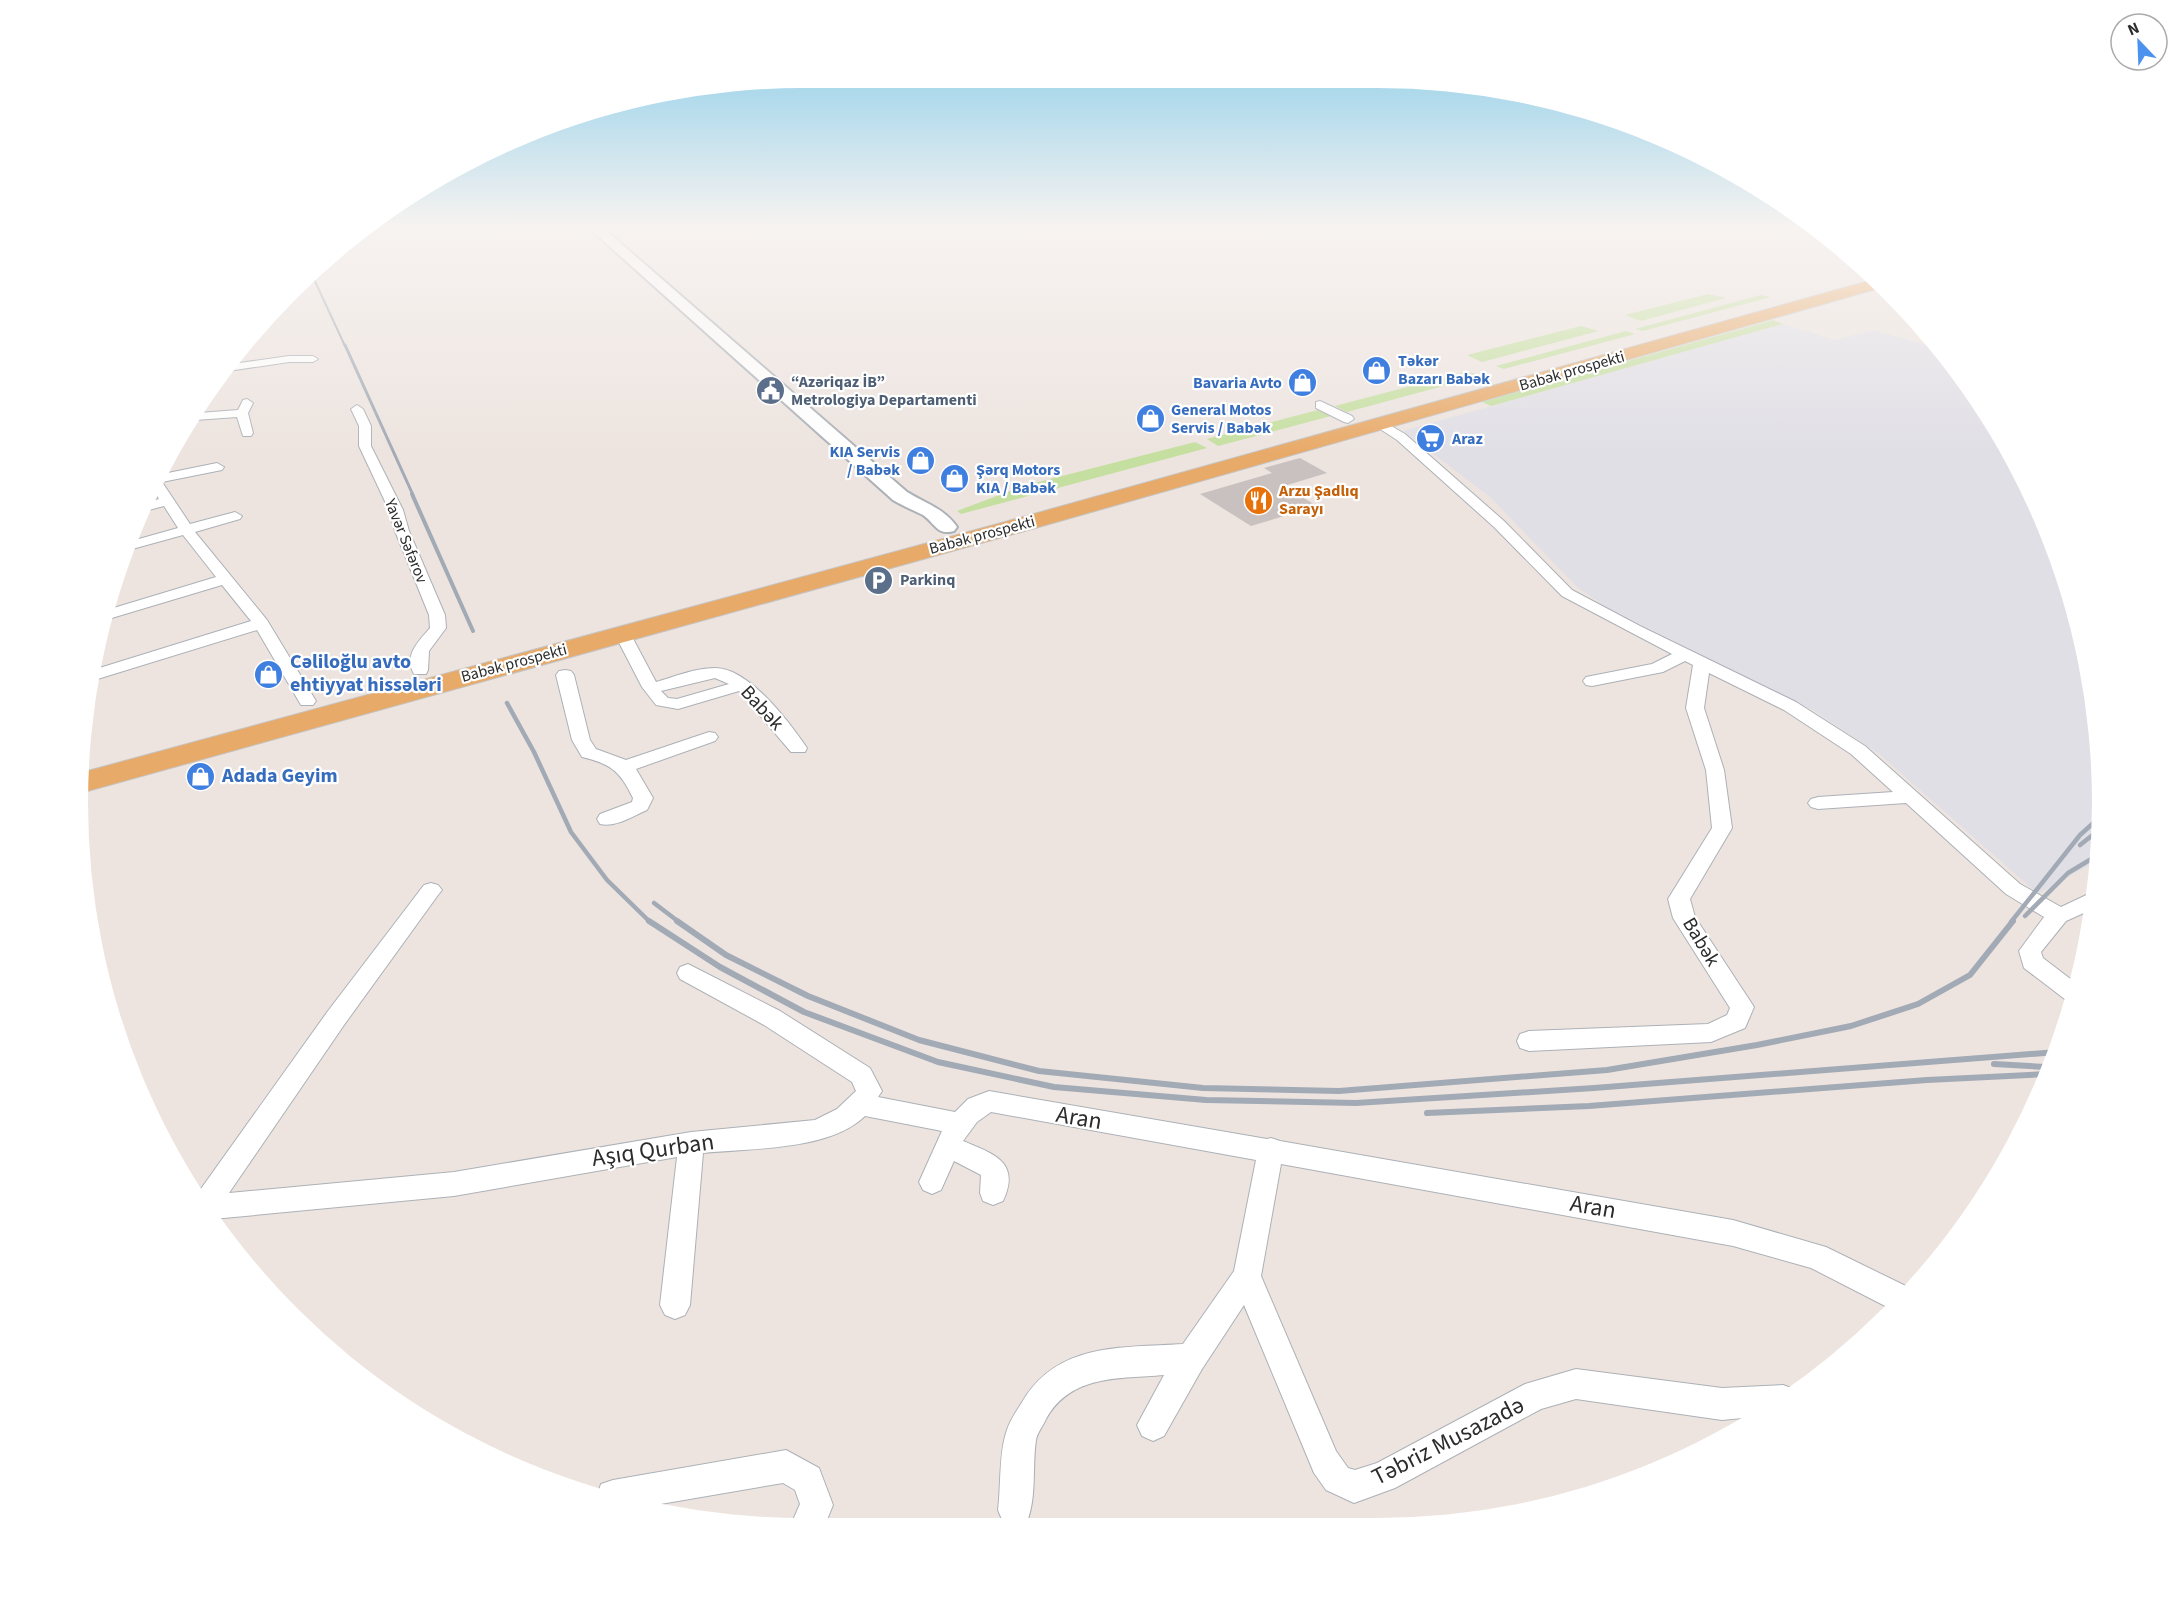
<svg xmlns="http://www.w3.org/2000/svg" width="2181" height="1607" font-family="'Source Sans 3',sans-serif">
<rect width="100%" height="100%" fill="#ede4df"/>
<path fill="#e0dfe6" d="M1783,324L1835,340L1873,330L1941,349L1953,362L2028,482L2078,615L2101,756L2098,860L2038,894L1879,754L1816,712L1606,607L1578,588L1490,497L1403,431Z"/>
<g fill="#c5dfa0">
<path d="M1708,294L1726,298L1641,321L1625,315Z"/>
<path d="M1761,295L1771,297L1643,331L1635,329Z"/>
<path d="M1773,320L1783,324L1491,406L1482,402Z"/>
<path d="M1581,326L1599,331L1482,362L1467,355Z"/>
<path d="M1626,331L1635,334L1504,369L1496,366Z"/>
<path d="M1464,372L1484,375L1347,412L1335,406Z"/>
<path d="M1318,410L1331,416L1218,446L1207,439Z"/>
<path d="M1195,442L1207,448L961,514L957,511L1023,486Z"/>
</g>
<path fill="#c8c1bf" d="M1300,458L1327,473L1284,486L1317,506L1251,526L1200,494L1272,473L1264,468Z"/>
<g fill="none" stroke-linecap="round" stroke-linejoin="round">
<defs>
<g id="street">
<path d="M289,356H313L318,359L313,362H289L228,371L232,364Z"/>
<path d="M247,399L253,403L248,413L253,433L251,436H243L237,417L195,420L199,413L238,410L243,400Z"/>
<path d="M1320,401L1352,416L1354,419L1348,423L1344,422L1316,408V402Z"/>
<path d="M357,405L363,409L371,426V446L403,510L409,531L445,615L446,628L429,651L428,670L426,674H414C403,655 419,641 430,628L429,615L395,531L389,510L359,446V426L351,409Z"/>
<path d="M1381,420L1405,434L1504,521L1572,590L1640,626L1796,702L1865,746L2020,884L2061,907L2097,890L2095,908L2066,921L2041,952L2043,958L2077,984L2073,1002L2066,1000L2024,968L2019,951L2044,917L2006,894L1906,803L1818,809L1811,807L1808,803L1811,799L1818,797L1893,792L1851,754L1784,710L1709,673L1704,708L1724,770L1732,828L1690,899L1695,917L1754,1007L1745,1028L1711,1042L1529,1051L1520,1048L1517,1041L1520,1034L1529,1031L1708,1024L1727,1015L1730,1008L1673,918L1668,899L1712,828L1706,770L1686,708L1693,665L1685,661L1663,672L1592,686L1586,685L1583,681L1586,677L1652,664L1672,654L1562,596L1494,527L1397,440L1377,427L1375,424Z"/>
<path d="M217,463L224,467L222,470L162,482L190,524L235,512L242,516L240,519L195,532L267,620L316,701L313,705H301L257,630L91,681L93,670L251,621L222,585L105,620L107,610L216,577L183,535L125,551L128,542L178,528L164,506L141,512L144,503L159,499L151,486L158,475Z"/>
<path d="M622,628L630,633L656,682C674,677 695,668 715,668C749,668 789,722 807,748L805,752H791L739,691L678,709L656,705L642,687L614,633ZM715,678L729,684L677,699L668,698L661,691Z"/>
<path d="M565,670L571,671L574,675L590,740L596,749L626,760L709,732L715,733L718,737L715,741L636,769L653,798L647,810C633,816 615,828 600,824L597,819L600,814L632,802L633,798C620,771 611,764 582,757L572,740L556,675L559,671Z"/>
<path d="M431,883L438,885L442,890L438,895L344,1025L229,1193L454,1172L691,1132L815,1120L837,1109L856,1091L852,1082L764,1025L680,979L677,973L680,967L688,964L780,1011L870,1068L882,1091L878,1097L955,1112L968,1099L989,1091L1267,1139L1271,1138L1280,1141L1733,1220L1826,1247L1914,1290L1893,1310L1811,1268L1733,1246L1281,1164L1261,1276L1336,1451L1348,1468L1355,1470L1377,1463L1525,1384L1576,1369L1722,1388L1783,1385L1794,1389L1795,1393L1753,1417L1722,1420L1576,1399L1541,1409L1395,1488L1354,1503L1326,1490L1314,1473L1244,1305L1202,1369L1164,1436L1153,1441L1142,1436L1137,1425L1164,1375C1120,1379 1071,1374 1046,1419C1043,1426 1037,1433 1036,1440C1032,1467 1037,1496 1027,1522L1013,1526L1003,1522L998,1510C1001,1487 999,1454 1006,1433C1009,1422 1015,1413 1021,1404C1056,1342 1121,1348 1183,1344L1234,1271L1256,1160L991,1112L977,1122L963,1141C994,1154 1021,1162 1003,1201L993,1205L983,1201L980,1193L981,1175L954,1161L941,1190L932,1194L923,1190L919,1182L942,1131L865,1116C829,1151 751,1148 703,1153L690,1305L685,1315L675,1319L665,1315L660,1305L677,1157L454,1196L213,1219L198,1193L328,1011L424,885Z"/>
<path d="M786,1450L819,1468L833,1505L824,1527H790L800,1504L795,1490L783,1483L649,1506L597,1496L601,1484L613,1480Z"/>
</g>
<path id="secondary" d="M589,228H603L907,492C925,503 945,509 957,527L954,531C937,536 935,523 923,515C913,510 903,506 893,500Z"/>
<path id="primary" d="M1876,279L1883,287L1021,532L84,792V772L1005,522Z"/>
</defs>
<use href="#street" stroke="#acb1b7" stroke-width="2"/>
<use href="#secondary" stroke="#acb1b7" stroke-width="4"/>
<use href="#primary" stroke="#c4c4c4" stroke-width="2"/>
<use href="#street" fill="#fff" fill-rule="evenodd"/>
<use href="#secondary" fill="#fff" fill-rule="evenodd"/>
<use href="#primary" fill="#e8aa69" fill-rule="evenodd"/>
<path stroke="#a2aab5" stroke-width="2" d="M313,277L345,346"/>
<path stroke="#a2aab5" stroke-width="3" d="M345,345L413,495"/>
<path stroke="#a2aab5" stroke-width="4" d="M412,494L473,631"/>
<g stroke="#a2aab5" stroke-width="4.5">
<path d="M507,703L534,752L571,832L607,880L650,922"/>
<path d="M2080,845L2099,830"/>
<path d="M654,903L679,922"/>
<path d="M2025,916L2068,873L2098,855"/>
<path d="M2011,922L2080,835L2099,818"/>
</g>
<g stroke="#a2aab5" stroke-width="6">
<path d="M649,921L720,967L804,1012L938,1062L1054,1087L1206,1100L1356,1103L1594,1088L2057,1052"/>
<path d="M677,921L726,955L808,996L919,1040L1039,1071L1203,1088L1339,1091L1607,1070L1757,1045L1851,1026L1918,1004L1970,975L2013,921"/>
<path d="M1994,1064L2045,1067"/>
<path d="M1427,1113L1589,1106L1927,1080L2047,1074"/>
</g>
</g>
<linearGradient id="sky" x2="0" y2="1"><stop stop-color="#7cc8e8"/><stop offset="0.5" stop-color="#f7f3f1"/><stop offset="1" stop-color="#f7f3f1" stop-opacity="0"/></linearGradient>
<rect width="2181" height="453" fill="url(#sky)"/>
<defs>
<symbol id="shop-disc" viewBox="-11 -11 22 22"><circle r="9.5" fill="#3f7fe0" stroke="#fff"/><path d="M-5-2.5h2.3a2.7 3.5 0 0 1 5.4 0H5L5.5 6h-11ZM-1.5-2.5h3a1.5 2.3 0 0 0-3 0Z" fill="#fff"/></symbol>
<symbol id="civic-disc" viewBox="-11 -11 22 22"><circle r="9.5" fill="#5c6f8a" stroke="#fff"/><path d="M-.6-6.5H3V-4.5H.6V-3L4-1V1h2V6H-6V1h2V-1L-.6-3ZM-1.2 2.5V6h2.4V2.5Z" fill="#fff"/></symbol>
<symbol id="supermarket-disc" viewBox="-11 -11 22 22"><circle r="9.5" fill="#3f7fe0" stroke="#fff"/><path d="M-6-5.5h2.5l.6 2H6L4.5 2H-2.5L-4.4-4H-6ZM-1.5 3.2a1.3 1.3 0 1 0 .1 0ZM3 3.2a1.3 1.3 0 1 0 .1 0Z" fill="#fff"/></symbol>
<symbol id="restaurant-disc" viewBox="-11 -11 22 22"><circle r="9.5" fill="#e8710a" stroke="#fff"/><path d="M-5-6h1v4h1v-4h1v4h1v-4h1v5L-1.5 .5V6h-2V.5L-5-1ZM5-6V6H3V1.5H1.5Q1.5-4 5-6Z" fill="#fff"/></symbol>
<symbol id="parking-disc" viewBox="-11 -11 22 22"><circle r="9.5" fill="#5c6f8a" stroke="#fff"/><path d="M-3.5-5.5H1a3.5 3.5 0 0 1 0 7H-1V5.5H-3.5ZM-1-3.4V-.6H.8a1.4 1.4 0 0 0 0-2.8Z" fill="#fff"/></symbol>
</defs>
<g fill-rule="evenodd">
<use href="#shop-disc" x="1360" y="354" width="33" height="33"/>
<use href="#shop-disc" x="1286" y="366" width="33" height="33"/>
<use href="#civic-disc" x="754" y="374" width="33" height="33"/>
<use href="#shop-disc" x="1134" y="402" width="33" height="33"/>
<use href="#supermarket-disc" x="1414" y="422" width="33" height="33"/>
<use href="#shop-disc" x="904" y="444" width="33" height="33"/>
<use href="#shop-disc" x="938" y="462" width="33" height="33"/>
<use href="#restaurant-disc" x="1242" y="484" width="33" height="33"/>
<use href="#parking-disc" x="862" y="564" width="33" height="33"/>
<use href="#shop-disc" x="252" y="658" width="33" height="33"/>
<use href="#shop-disc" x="184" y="760" width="33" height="33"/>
</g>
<g text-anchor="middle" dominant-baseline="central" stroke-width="4.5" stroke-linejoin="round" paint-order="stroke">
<g font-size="16" font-weight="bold" fill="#366cbe" stroke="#fff" text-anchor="start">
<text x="1398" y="361">Təkər<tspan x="1398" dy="18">Bazarı Babək</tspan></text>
<text x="1282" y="383" text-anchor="end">Bavaria Avto</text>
<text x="1171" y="410">General Motos<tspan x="1171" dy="18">Servis / Babək</tspan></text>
<text x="1452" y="439">Araz</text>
<text x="900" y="452" text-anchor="end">KIA Servis<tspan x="900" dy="18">/ Babək</tspan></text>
<text x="976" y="470">Şərq Motors<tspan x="976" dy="18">KIA / Babək</tspan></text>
</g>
<g font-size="16" fill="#2c2c2c" stroke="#fff">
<text transform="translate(1572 371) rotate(-16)">Babək prospekti</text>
<text transform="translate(982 535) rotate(-15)">Babək prospekti</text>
<text transform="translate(406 541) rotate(68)">Yavər Səfərov</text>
<text transform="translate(514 663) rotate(-15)">Babək prospekti</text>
</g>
<g font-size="16" font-weight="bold" fill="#4e5e75" stroke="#fff" text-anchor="start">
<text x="791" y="382">“Azəriqaz İB”<tspan x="791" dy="18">Metrologiya Departamenti</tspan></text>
<text x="900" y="580">Parkinq</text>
</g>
<g font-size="16" font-weight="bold" fill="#c56008" stroke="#fff" text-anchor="start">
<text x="1279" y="491">Arzu Şadlıq<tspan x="1279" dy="18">Sarayı</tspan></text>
</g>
<g font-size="20" font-weight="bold" fill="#366cbe" stroke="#fff" text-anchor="start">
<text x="290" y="662">Cəliloğlu avto<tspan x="290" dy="23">ehtiyyat hissələri</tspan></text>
<text x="222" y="776">Adada Geyim</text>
</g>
<g font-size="20" fill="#2c2c2c" stroke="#fff">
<text transform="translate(762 708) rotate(47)">Babək</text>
<text transform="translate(1701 942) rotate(59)">Babək</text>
</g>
<g font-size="24" fill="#2c2c2c" stroke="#fff">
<text transform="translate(1079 1118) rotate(10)">Aran</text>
<text transform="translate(653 1150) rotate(-8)">Aşıq Qurban</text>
<text transform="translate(1593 1207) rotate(10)">Aran</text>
<text transform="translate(1448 1441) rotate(-27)">Təbriz Musazadə</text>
</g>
</g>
<path d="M0 0H2181V1607H0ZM803 88H1377A715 715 0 0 1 2092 803V803A715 715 0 0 1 1377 1518H803A715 715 0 0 1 88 803V803A715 715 0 0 1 803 88Z" fill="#fff" fill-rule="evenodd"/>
<g transform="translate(2139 42) rotate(337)"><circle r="28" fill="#ffffff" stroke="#ababab" stroke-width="1.5"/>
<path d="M0-4.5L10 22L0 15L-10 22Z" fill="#4b92ee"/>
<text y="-9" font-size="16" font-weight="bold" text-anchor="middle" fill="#2c2c2c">N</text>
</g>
</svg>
